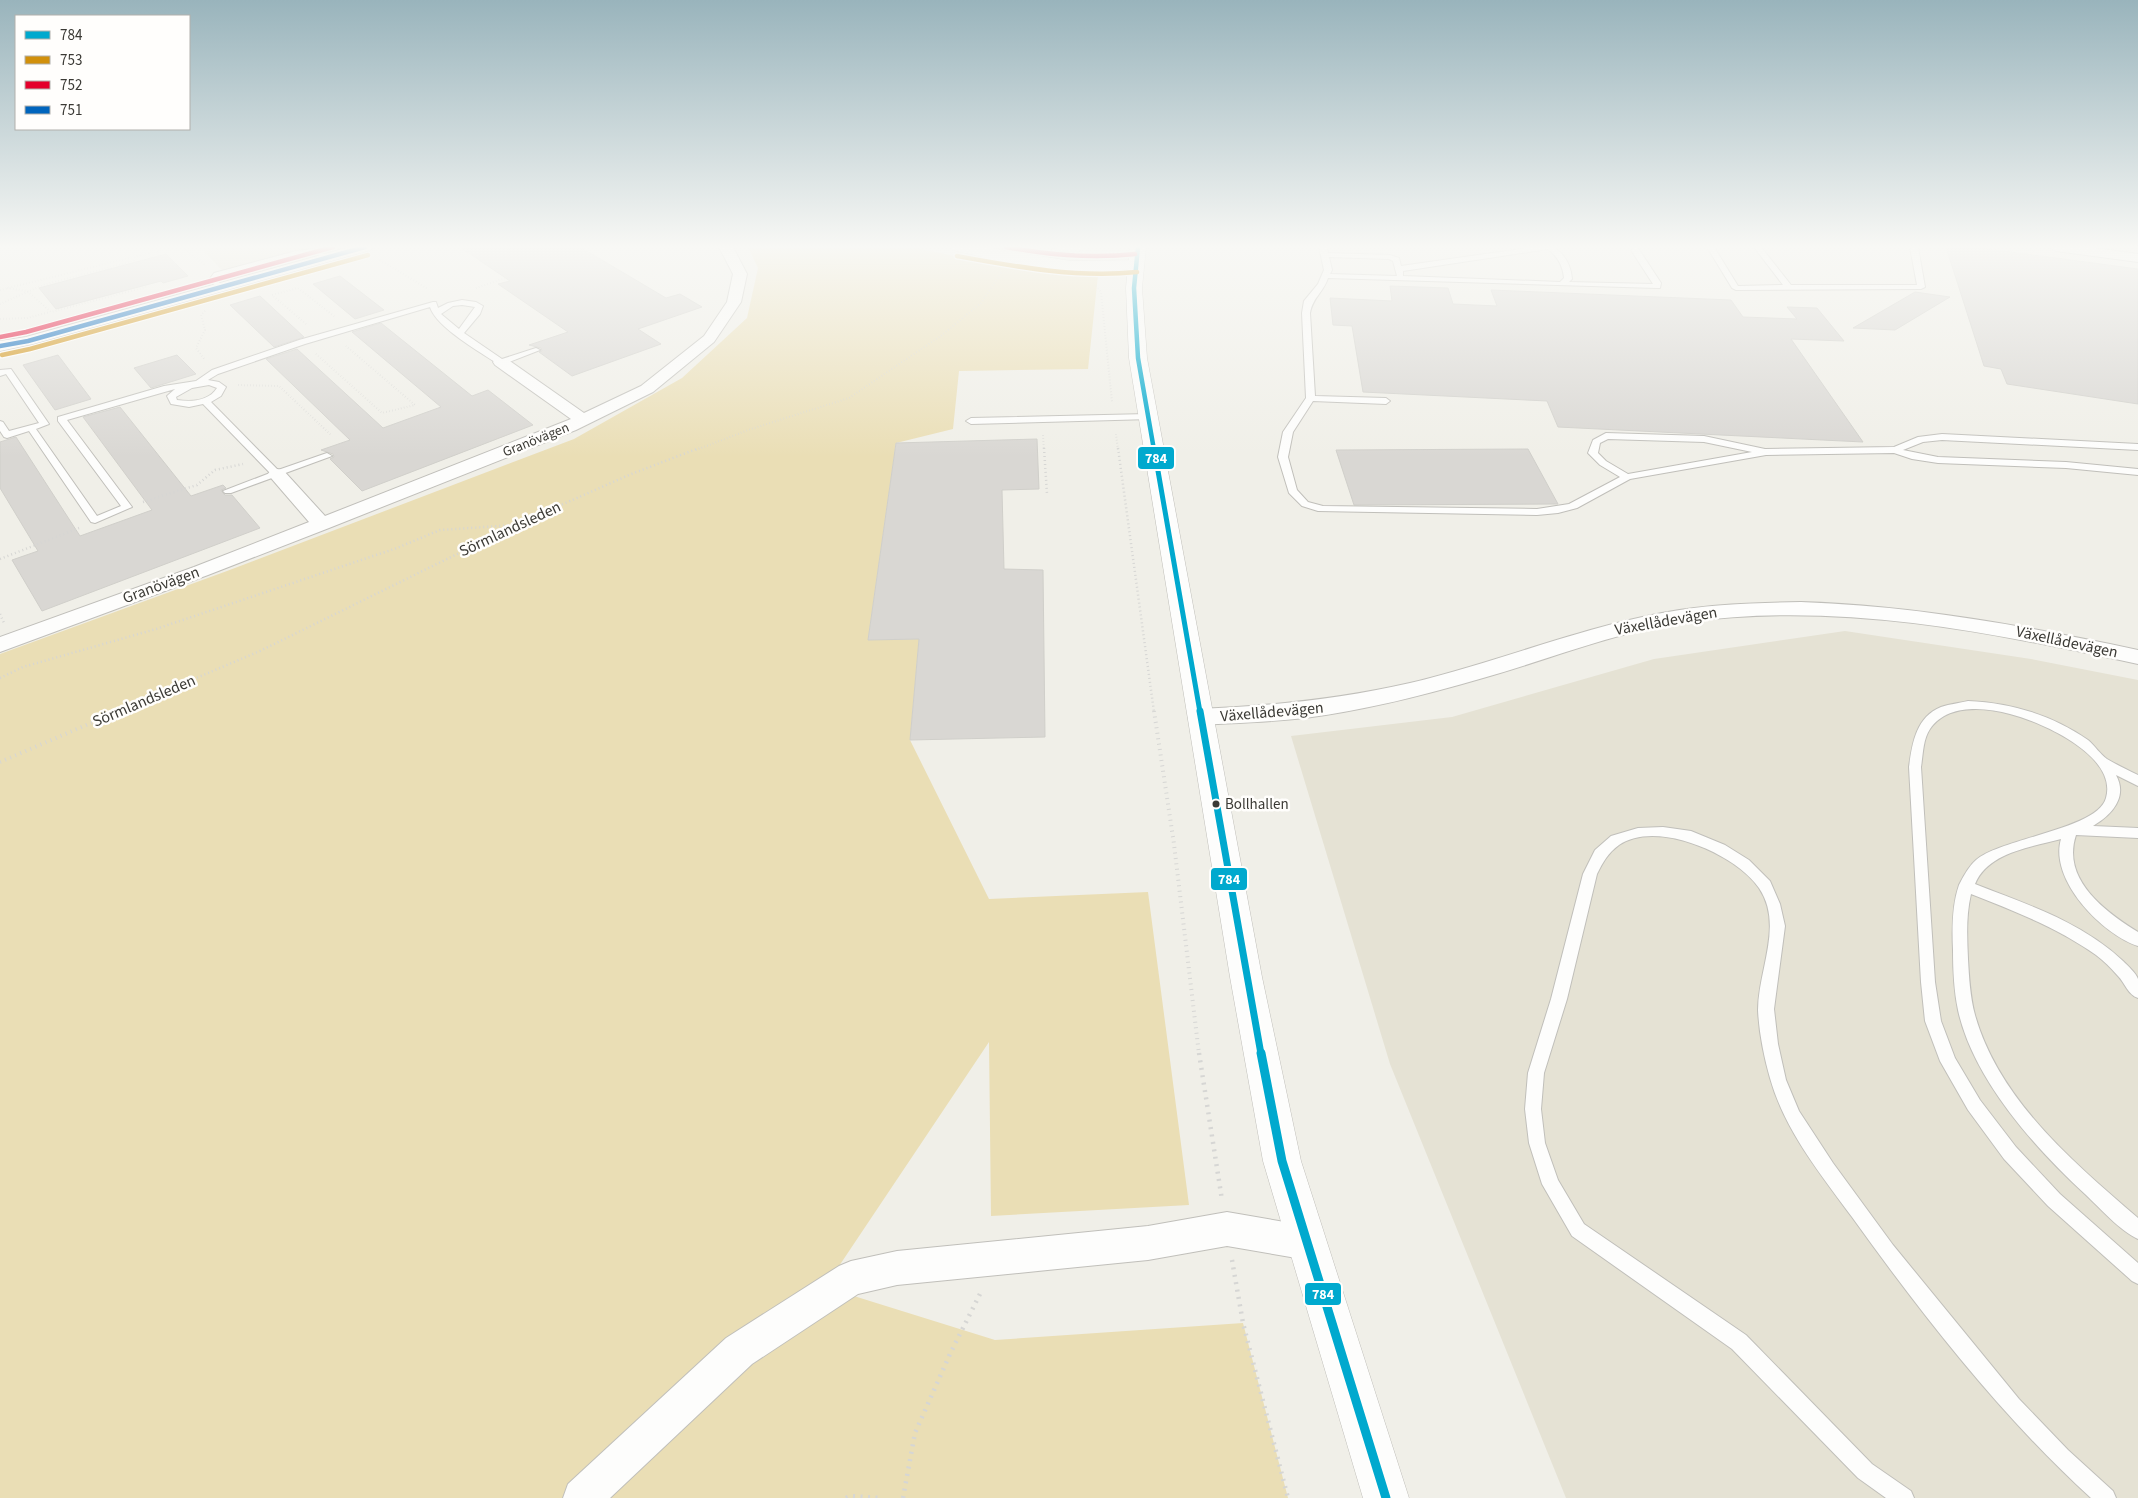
<svg xmlns="http://www.w3.org/2000/svg" width="2138" height="1498" font-family="'Source Sans 3',sans-serif">
<rect width="100%" height="100%" fill="#f0efe8"/>
<g fill="#e5e2d4">
<path d="M200,247H348L231,280Z"/>
<path d="M1845,631L2031,659L2138,680V1498H1566L1390,1064L1291,736L1452,717L1654,659Z"/>
</g>
<path fill="#eadeb5" d="M748,247H911L984,262L994,247H1035L1023,269L1098,275L1088,369L959,371L953,429L896,443L868,640L919,639L910,740L989,899L1148,892L1189,1205L991,1216L989,1042L825,1287L995,1340L1243,1323L1288,1498H0V654L227,571L574,439L682,378L747,318L758,268Z"/>
<g fill="#d9d7d3" stroke="#d0cfca">
<path d="M460,247H580L666,298L680,294L702,307L638,329L661,344L572,376L539,352L542,351L541,348L529,345L568,332L498,284L510,281Z"/>
<path d="M1946,247H1973L2138,269V404L2007,384L2001,369L1984,366Z"/>
<path d="M166,254L188,276L163,283L161,281L56,309L39,288Z"/>
<path d="M340,276L384,310L355,319L313,284Z"/>
<path d="M1390,286L1448,288L1453,304L1497,306L1491,290L1731,300L1743,317L1797,319L1787,307L1817,308L1844,341L1791,339L1863,442L1558,427L1547,401L1363,392L1352,326L1333,325L1330,298L1392,301Z"/>
<path d="M1915,292L1950,297L1895,330L1853,328Z"/>
<path d="M260,296L304,337L274,347L230,305Z"/>
<path d="M381,323L472,396L488,390L533,425L362,491L330,459L334,457L333,454L321,450L350,440L266,359L297,349L383,428L441,407L352,332Z"/>
<path d="M58,355L91,399L55,410L23,365Z"/>
<path d="M177,355L196,374L151,388L134,368Z"/>
<path d="M120,407L191,496L223,485L226,488L221,490L222,492L225,495H232L260,528L42,611L12,560L38,551L0,488V442L16,437L80,536L152,510L83,417Z"/>
<path d="M1037,439L1039,489L1002,490L1004,569L1043,570L1045,737L910,740L919,639L868,640L896,443Z"/>
<path d="M1528,449L1558,504L1354,505L1336,450Z"/>
</g>
<g fill="none" stroke-linecap="round" stroke-linejoin="round">
<defs>
<g id="service">
<path d="M1319,247H1327L1328,253L1390,255L1399,258L1401,266L1534,247H1554C1565,255 1571,265 1572,279L1569,282L1653,284L1631,250L1635,248H1638L1661,283L1660,288H1657L1328,278C1323,293 1313,297 1310,313L1315,396L1386,398L1390,401L1386,404L1313,401L1293,432L1288,457L1297,490L1308,502L1323,506L1537,509L1569,504L1620,477L1600,465L1588,453L1593,440L1606,433L1704,436L1765,449L1894,447L1918,437L1942,434L2138,444V450L1942,440L1923,442L1903,450L1938,457L2066,462L2138,469V475L2066,468L1938,463L1912,459L1894,453L1766,455L1630,479L1577,508L1558,513L1537,515L1318,511L1302,506L1289,493L1278,457L1283,432L1306,398L1302,313L1304,301L1318,284L1324,270ZM1548,249C1558,257 1563,266 1564,278L1560,282L1403,276V271ZM1329,257L1389,259L1393,261L1397,276L1330,274L1332,270ZM1608,439L1704,442L1752,452L1628,474L1606,461L1598,453L1600,443Z"/>
<path d="M1707,247H1714L1738,286L1783,285L1754,247H1761L1791,285H1917L1910,247H1918L1925,287L1921,289L1736,290L1732,288Z"/>
<path d="M314,249L333,258L329,260L313,253L296,255L220,277L217,280L224,288L220,290L209,280L214,273L296,251Z"/>
<path d="M462,300L476,302L483,306L480,314L464,333L502,359L536,348L540,350L504,364H498C480,352 436,327 430,307L305,344L218,374L208,380L219,382L226,387L221,396L211,402L278,470L324,454L327,453L332,456L231,493H225L223,491L270,473L203,404L189,407L171,404L167,396L175,389L67,420L132,507L95,523L91,522L29,431L7,438L4,437L0,431V421L3,422L9,431L39,423L6,374L0,376V370L11,369L49,424L36,429L97,516L121,506L58,421V417L164,386L196,381L212,370L299,340L433,302H436L438,308L448,303ZM462,305L475,307L459,329L441,314L453,306ZM209,385L217,388C209,401 191,402 177,400L176,397L192,388Z"/>
<path d="M1148,414L1151,415V419L971,424L966,421L971,418Z"/>
<path d="M1968,701C2012,703 2052,715 2088,740C2095,746 2100,754 2107,759C2117,765 2128,770 2138,775V786L2116,775C2128,797 2112,815 2093,826L2138,828V838L2076,835C2061,880 2106,912 2138,932V946C2102,934 2049,880 2061,839C2032,847 1988,852 1975,884C2026,904 2082,922 2123,961C2128,966 2136,973 2138,979C2138,984 2138,993 2138,998C2128,995 2125,983 2118,976C2111,968 2104,961 2096,955C2058,928 2014,911 1971,894C1966,915 1967,937 1968,959C1969,977 1970,997 1975,1015C1999,1100 2074,1163 2138,1218V1239C2120,1231 2100,1208 2085,1194C2035,1148 1973,1079 1958,1010C1954,991 1953,970 1953,950C1952,929 1952,905 1959,885C1963,877 1969,866 1976,860C2002,838 2098,829 2106,798C2118,756 2042,722 2010,714C1984,707 1947,704 1930,729C1923,739 1923,755 1921,767L1935,982L1941,1021L1955,1058L1980,1100L2016,1147L2060,1194L2138,1263V1284L2132,1281L2048,1206L2004,1159L1968,1110L1940,1061L1925,1021L1921,982L1909,767C1912,744 1916,717 1941,707C1950,704 1960,703 1968,701Z"/>
<path d="M1663,827L1691,831L1725,845L1749,860L1770,881L1780,904L1785,926L1774,1009L1778,1044L1786,1080L1799,1111L1833,1163L1893,1245L2019,1399L2068,1450L2113,1491L2116,1498H2091C2001,1416 1923,1316 1852,1217C1821,1175 1784,1129 1770,1078C1764,1057 1759,1032 1758,1010C1758,970 1784,925 1759,888C1736,854 1656,819 1619,845C1608,853 1603,862 1597,874L1567,999L1544,1073L1541,1109L1545,1143L1558,1180L1584,1224L1746,1335L1872,1464L1911,1491L1914,1498H1886L1858,1478L1732,1349L1572,1236L1542,1184L1529,1143L1525,1109L1528,1073L1551,999L1583,874L1595,850L1611,836L1638,828Z"/>
</g>
<g id="minor">
<path d="M350,247H373L371,250L33,344L0,351V341L26,337Z"/>
<path d="M719,247H733L747,274L741,302L714,342L653,392L576,430L329,528L208,575L0,652V637L194,567L309,522L271,478L268,474L271,470L277,469L283,470L325,516L571,419L495,365L493,362L495,359H507L584,413L641,386L704,336L727,302L733,274Z"/>
<path d="M2049,247H2088L2138,254V262L2056,251Z"/>
<path d="M1801,602C1917,606 2025,626 2138,650V664C1990,632 1839,601 1687,622C1617,631 1551,659 1483,678C1425,695 1366,710 1305,718C1270,722 1235,723 1200,725L1192,723L1188,717L1192,711L1200,709C1271,706 1340,699 1410,683C1495,663 1576,629 1662,613C1708,604 1755,603 1801,602Z"/>
<path d="M1227,1212L1308,1226L1320,1231L1325,1243L1320,1255L1308,1260L1227,1246L1148,1260L897,1285L858,1294L752,1364L610,1498H563L568,1484L726,1338L839,1266L851,1261L897,1251L1148,1226Z"/>
</g>
<path id="tertiary" d="M951,247H984L1071,261L1142,260L1144,263L1142,266C1085,281 1009,264 953,250Z"/>
<g id="secondary">
<path d="M1060,247H1085C1079,254 1060,259 1051,256L1049,253L1051,250Z"/>
<path d="M1130,247H1146L1142,288L1147,358L1262,977L1301,1161L1409,1498H1363L1263,1161L1230,977L1129,358L1126,288Z"/>
</g>
</defs>
<use href="#service" stroke="#c0bfba" stroke-width="2"/>
<use href="#minor" stroke="#c0bfba" stroke-width="2"/>
<use href="#tertiary" stroke="#c0bfba" stroke-width="1"/>
<use href="#secondary" stroke="#c0bfba" stroke-width="1"/>
<g stroke="#d6d6d4" stroke-width="2" stroke-dasharray="0.5 2.5" stroke-linecap="butt">
<path d="M183,247L205,265"/>
<path d="M2007,247L2038,252"/>
<path d="M380,260L428,289"/>
<path d="M536,268L611,308"/>
<path d="M1096,286L1101,292L1112,402"/>
<path d="M7,288L27,291L51,312L146,287"/>
<path d="M476,288L536,268L541,253L530,247"/>
<path d="M0,290L174,247"/>
<path d="M0,304L43,285L134,261L144,270"/>
<path d="M205,311L201,315L205,330L196,348L205,360"/>
<path d="M0,319L27,318L50,312"/>
<path d="M306,324L272,295L298,288L335,317"/>
<path d="M316,354L382,413L415,405L346,346"/>
<path d="M238,385L279,386L331,435"/>
<path d="M1116,434L1118,450"/>
<path d="M1043,435L1044,450"/>
<path d="M696,450L751,429L849,398L942,335L981,303L1001,273"/>
</g>
<g stroke="#d6d6d4" stroke-width="2.5" stroke-dasharray="1 3" stroke-linecap="butt">
<path d="M1044,448L1047,494"/>
<path d="M1118,448L1154,712"/>
<path d="M143,502L197,485L215,470L243,464"/>
<path d="M0,559L79,528"/>
<path d="M0,614L4,623"/>
<path d="M0,678L23,667L156,629L397,548L440,530L515,525"/>
<path d="M116,712L260,651L518,524L629,475L699,448"/>
</g>
<g stroke="#d6d6d4" stroke-width="4" stroke-dasharray="1 4.5" stroke-linecap="butt">
<path d="M1154,711L1174,844L1199,1054"/>
<path d="M0,762L119,711"/>
</g>
<g stroke="#d6d6d4" stroke-width="4.5" stroke-dasharray="2 5.5" stroke-linecap="butt">
<path d="M1199,1053L1222,1200"/>
<path d="M1232,1260L1243,1323L1288,1498"/>
<path d="M846,1498L850,1496L880,1498"/>
<path d="M903,1498L915,1433L950,1354L982,1290"/>
</g>
<use href="#service" fill="#fdfdfc" fill-rule="evenodd"/>
<use href="#minor" fill="#fdfdfc" fill-rule="evenodd"/>
<use href="#tertiary" fill="#fdfdfc" fill-rule="evenodd"/>
<use href="#secondary" fill="#fdfdfc" fill-rule="evenodd"/>
<path stroke="#d6d6d4" stroke-width="2" stroke-dasharray="0.5 2.5" stroke-linecap="butt" d="M357,247L368,254"/>
<defs>
<path id="bus-1-far3" d="M1138,247L1134,288L1138,358L1154,450"/>
<path id="bus-1-far2" d="M1154,448L1200,712"/>
<path id="bus-1-far1" d="M1200,711L1261,1054"/>
<path id="bus-1" d="M1261,1053L1282,1161L1386,1498"/>
<g id="bus-2">
<path d="M957,256C1017,267 1076,278 1137,272"/>
<path d="M2,355L30,349L368,255"/>
</g>
<g id="bus-3">
<path d="M1006,247C1049,255 1091,259 1135,254"/>
<path d="M0,337L26,332L333,247"/>
</g>
<path id="bus-4" d="M0,346L28,341L365,247"/>
</defs>
<use href="#bus-1-far3" stroke="#fffefc" stroke-width="7"/>
<use href="#bus-1-far2" stroke="#fffefc" stroke-width="8"/>
<use href="#bus-1-far1" stroke="#fffefc" stroke-width="11"/>
<use href="#bus-1" stroke="#fffefc" stroke-width="12"/>
<use href="#bus-2" stroke="#fffefc" stroke-width="7"/>
<use href="#bus-3" stroke="#fffefc" stroke-width="7"/>
<use href="#bus-4" stroke="#fffefc" stroke-width="7"/>
<use href="#bus-1-far3" stroke="#00a9ce" stroke-width="4.5"/>
<use href="#bus-1-far2" stroke="#00a9ce" stroke-width="5"/>
<use href="#bus-1-far1" stroke="#00a9ce" stroke-width="7"/>
<use href="#bus-1" stroke="#00a9ce" stroke-width="9"/>
<use href="#bus-2" stroke="#d1900b" stroke-width="4.5"/>
<use href="#bus-3" stroke="#e4002b" stroke-width="4.5"/>
<use href="#bus-4" stroke="#0065bd" stroke-width="4.5"/>
</g>
<linearGradient id="sky" x2="0" y2="1"><stop stop-color="#99b4bc"/><stop offset="0.54" stop-color="#f8f8f5"/><stop offset="1" stop-color="#f8f8f5" stop-opacity="0"/></linearGradient>
<rect width="2138" height="457" fill="url(#sky)"/>
<circle fill="#3b3a35" stroke="#fffefc" stroke-width="2" cx="1216" cy="804" r="4.5"/>
<g text-anchor="middle" dominant-baseline="central" stroke-width="5" stroke-linejoin="round" paint-order="stroke">
<g font-size="14" fill="#3b3a35" stroke="#fffefc">
<text transform="translate(536 440) rotate(-22)">Granövägen</text>
</g>
<g font-size="15" fill="#3b3a35" stroke="#fffefc" text-anchor="start">
<text x="1225" y="804">Bollhallen</text>
</g>
<g font-size="16" fill="#3b3a35" stroke="#fffefc">
<text transform="translate(510 529) rotate(-25)">Sörmlandsleden</text>
<text transform="translate(161 585) rotate(-20)">Granövägen</text>
<text transform="translate(1666 621) rotate(-10)">Växellådevägen</text>
<text transform="translate(2067 642) rotate(12)">Växellådevägen</text>
<text transform="translate(144 701) rotate(-23)">Sörmlandsleden</text>
<text transform="translate(1272 712) rotate(-5)">Växellådevägen</text>
</g>
</g>
<g stroke="#fffefc" stroke-width="2">
<rect x="1137" y="446" width="38" height="24" rx="5" fill="#00a9ce"/>
<rect x="1210" y="867" width="38" height="24" rx="5" fill="#00a9ce"/>
<rect x="1304" y="1282" width="38" height="24" rx="5" fill="#00a9ce"/>
</g>
<g font-size="14" text-anchor="middle" font-weight="bold" fill="#fff">
<text x="1156" y="463">784</text>
<text x="1229" y="884">784</text>
<text x="1323" y="1299">784</text>
</g>
<rect x="15" y="15" width="175" height="115" fill="#fffefc" stroke="#b1b0ac"/>
<rect x="25" y="31" width="25" height="8" fill="#00a9ce" stroke="#b1b0ac"/>
<text x="60" y="40" font-size="15" fill="#3b3a35">784</text>
<rect x="25" y="56" width="25" height="8" fill="#d1900b" stroke="#b1b0ac"/>
<text x="60" y="65" font-size="15" fill="#3b3a35">753</text>
<rect x="25" y="81" width="25" height="8" fill="#e4002b" stroke="#b1b0ac"/>
<text x="60" y="90" font-size="15" fill="#3b3a35">752</text>
<rect x="25" y="106" width="25" height="8" fill="#0065bd" stroke="#b1b0ac"/>
<text x="60" y="115" font-size="15" fill="#3b3a35">751</text>
</svg>
